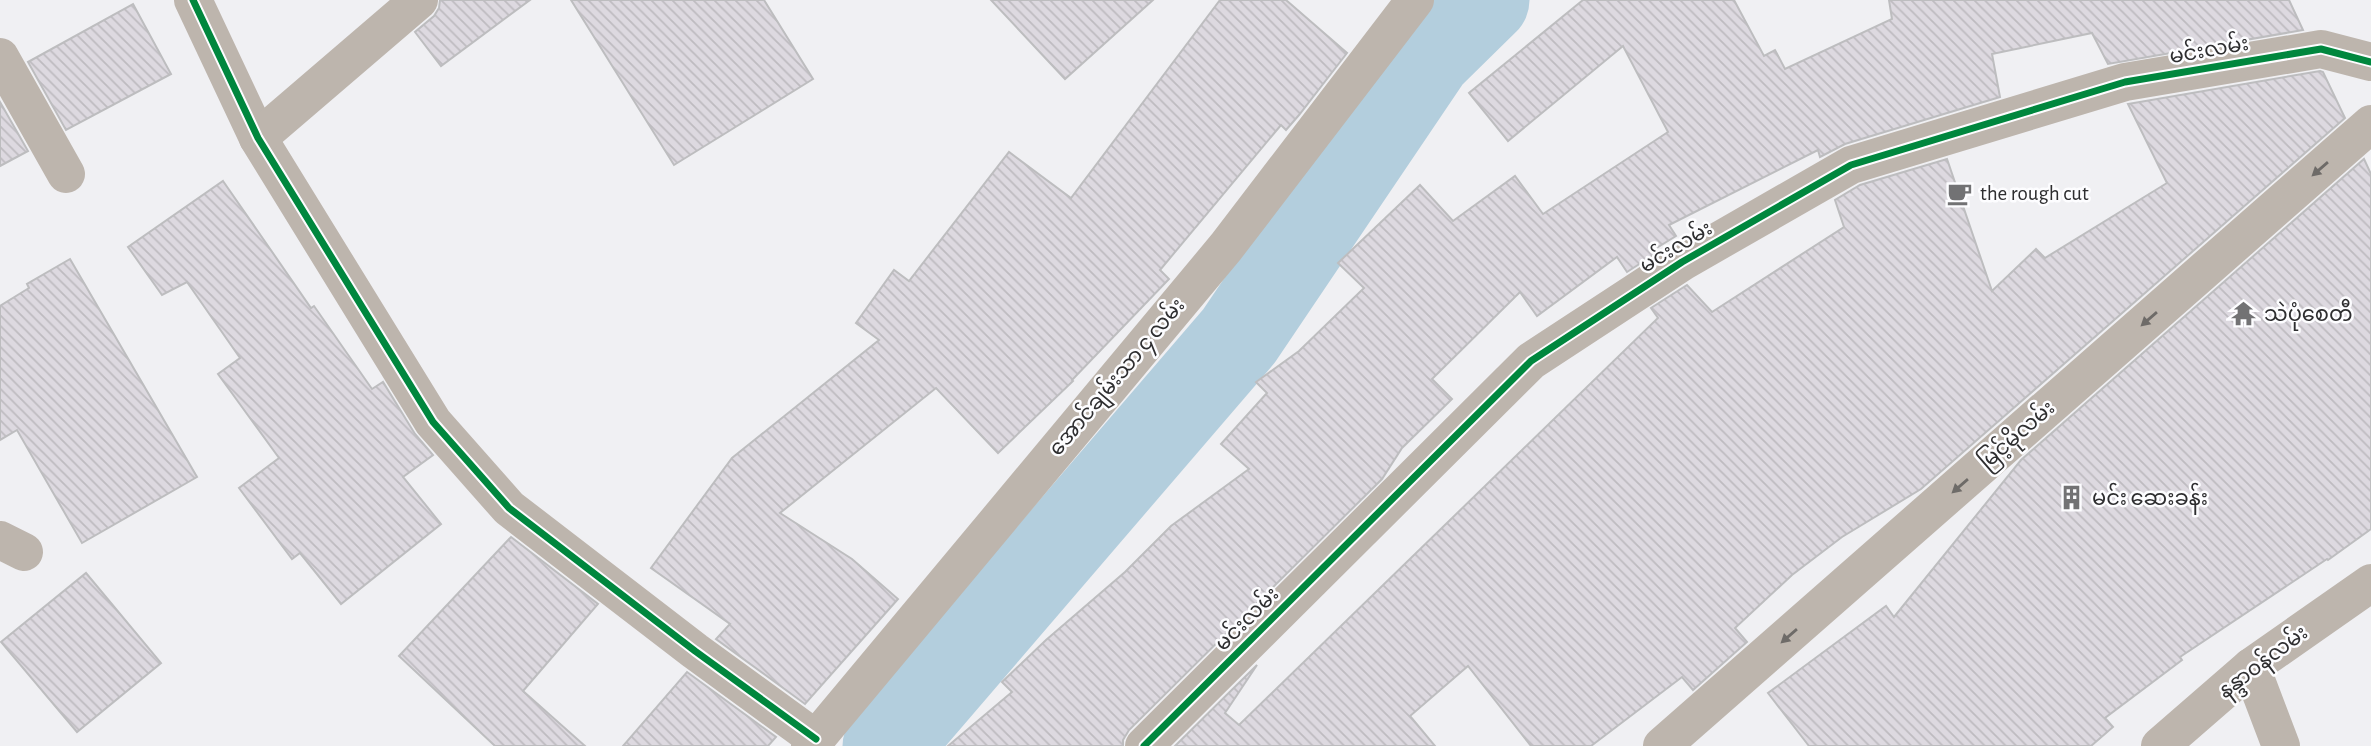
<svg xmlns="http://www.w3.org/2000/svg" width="2371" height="746" font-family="'Alegreya Sans','Noto Sans Myanmar',sans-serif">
<defs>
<pattern id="building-back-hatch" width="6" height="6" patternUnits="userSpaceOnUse" patternTransform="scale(1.75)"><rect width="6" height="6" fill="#ddd9e0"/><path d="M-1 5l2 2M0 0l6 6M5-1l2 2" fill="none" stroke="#bebbc0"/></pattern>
</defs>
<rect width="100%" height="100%" fill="#f0f0f3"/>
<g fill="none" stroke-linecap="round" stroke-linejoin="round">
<path stroke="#b3cedd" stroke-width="89" d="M887,746L1239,336L1428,56L1485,0"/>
</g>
<g fill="url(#building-back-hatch)" stroke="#bdbdbf" stroke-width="2">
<path d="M440,0H530L441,66L415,32L434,16L439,8Z"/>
<path d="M571,0H764L813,79L674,165Z"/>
<path d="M991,0H1153L1065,79Z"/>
<path d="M1220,0H1286L1347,53L1299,115L1286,130L1281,125L1160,270L1169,279L1072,380L1073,381L998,453L936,388L780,513L852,559L898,599L805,704L716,639L730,624L651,568L732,458L879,340L856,323L894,270L909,281L1009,152L1071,198Z"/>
<path d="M1583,0H1734L1764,56L1775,50L1785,69L1892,19L1889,0H2289L2303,30L2108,64L2092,33L1992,54L2000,97L1845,144L1820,157L1818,150L1669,225L1676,236L1655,249L1658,252L1627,272L1617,257L1537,316L1520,292L1432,379L1452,399L1402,448L1382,479L1129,730L1123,740V746H948L1012,692L1002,682L1046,640L1125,572L1171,526L1249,469L1221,444L1267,393L1256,382L1299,351L1364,288L1338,263L1420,185L1453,221L1515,176L1543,214L1668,132L1623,46L1508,141L1469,93Z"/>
<path d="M133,4L171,74L66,130L28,62Z"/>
<path d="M2320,71L2323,72L2345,118L1921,489L1842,537L1792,575L1735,628L1747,642L1693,690L1682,677L1591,746H1531L1468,666L1410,716L1435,746H1175L1257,665L1225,713L1239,725L1658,318L1651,308L1687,285L1712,312L1844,227L1835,200L1860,185L1947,159L1992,291L2036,249L2045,258L2167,183L2128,104Z"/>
<path d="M0,102L28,151L0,166Z"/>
<path d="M2364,159L2371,174V529L2328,560L2327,559L2180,657L2182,660L2105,718L2113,727L2091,746H1809L1768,693L1886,606L1894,617L2021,460Z"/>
<path d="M223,181L311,308L314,306L372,389L383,382L415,434L433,455L403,477L441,524L341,604L300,553L292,559L239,488L279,458L218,374L240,358L187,282L162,295L128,247Z"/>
<path d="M70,259L197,477L82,543L17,430L0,440V306L29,288L27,284Z"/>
<path d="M511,537L598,604L523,691L585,746H495L399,656Z"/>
<path d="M86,573L161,663L77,732L1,642Z"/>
<path d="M687,672L776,737L768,746H623Z"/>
</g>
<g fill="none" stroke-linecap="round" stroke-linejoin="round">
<g stroke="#bdb5ad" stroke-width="38">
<path d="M193,0L258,138L433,422L509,508L695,651L816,739"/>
<path d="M0,57L66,174"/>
<path d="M258,138L419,0"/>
<path d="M0,540L24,552"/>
<path d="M2251,667L2281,746"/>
<path d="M810,746L1226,247L1415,0"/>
<path d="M1144,746L1531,361L1682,262L1851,165L2125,82L2321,49L2371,62"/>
<path d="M1662,746L2371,124"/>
<path d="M2160,746L2251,667L2371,583"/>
</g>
<defs>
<g id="cycleway">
<path d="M193,0L258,138L433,422L509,508L695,651L816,739"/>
<path d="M1144,746L1531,361L1682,262L1851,165L2125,82L2321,49L2371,62"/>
</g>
</defs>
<use href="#cycleway" stroke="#fdfdff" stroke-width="11"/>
<use href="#cycleway" stroke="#00873e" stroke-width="7"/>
</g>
<defs><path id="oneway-solid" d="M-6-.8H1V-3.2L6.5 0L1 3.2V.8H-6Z" transform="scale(1.75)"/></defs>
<g fill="#6e6b68">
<use href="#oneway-solid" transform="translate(2320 169) rotate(139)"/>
<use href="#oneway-solid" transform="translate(2149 319) rotate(139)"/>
<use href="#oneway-solid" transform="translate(1960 486) rotate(139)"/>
<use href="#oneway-solid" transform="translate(1789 636) rotate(139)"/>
</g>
<defs>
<symbol id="cafe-bare" viewBox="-9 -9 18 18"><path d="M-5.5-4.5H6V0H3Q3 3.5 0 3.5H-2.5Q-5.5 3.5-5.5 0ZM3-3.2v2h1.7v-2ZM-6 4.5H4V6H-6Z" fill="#727274" stroke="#fdfdff" stroke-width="2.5" paint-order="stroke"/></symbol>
<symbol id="temple-bare" viewBox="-9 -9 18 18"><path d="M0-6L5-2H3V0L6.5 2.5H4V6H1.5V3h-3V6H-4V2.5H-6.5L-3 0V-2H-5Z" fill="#727274" stroke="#fdfdff" stroke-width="2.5" paint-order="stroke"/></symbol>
<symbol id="building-bare" viewBox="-9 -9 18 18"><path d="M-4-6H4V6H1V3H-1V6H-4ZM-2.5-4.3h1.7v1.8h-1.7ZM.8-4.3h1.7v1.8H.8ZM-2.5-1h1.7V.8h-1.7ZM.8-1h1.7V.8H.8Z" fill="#727274" stroke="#fdfdff" stroke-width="2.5" paint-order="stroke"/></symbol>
</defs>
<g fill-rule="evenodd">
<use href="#cafe-bare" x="1942" y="176" width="35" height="35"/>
<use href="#temple-bare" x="2226" y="296" width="35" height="35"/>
<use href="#building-bare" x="2054" y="480" width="35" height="35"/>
</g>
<g text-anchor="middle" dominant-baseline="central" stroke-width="5" stroke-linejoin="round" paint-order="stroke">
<g font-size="21" fill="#2e2e30" stroke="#fdfdff">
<text transform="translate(2209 50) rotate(-10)">မင်းလမ်း</text>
<text transform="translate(1676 247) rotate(-31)">မင်းလမ်း</text>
<text transform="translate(1117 377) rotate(-50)">အောင်ချမ်းသာ ၄ လမ်း</text>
<text transform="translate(2017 435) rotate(-41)">မြင့်မိုလမ်း</text>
<text transform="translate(1247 619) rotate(-45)">မင်းလမ်း</text>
<text transform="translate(2263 662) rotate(-37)">နန္ဒာ၀န်လမ်း</text>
</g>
<g font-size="21" fill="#2e2e30" stroke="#fdfdff" text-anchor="start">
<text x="1980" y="193">the rough cut</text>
<text x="2264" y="314">သဲပုံစေတီ</text>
<text x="2092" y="498">မင်း ဆေးခန်း</text>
</g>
</g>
</svg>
